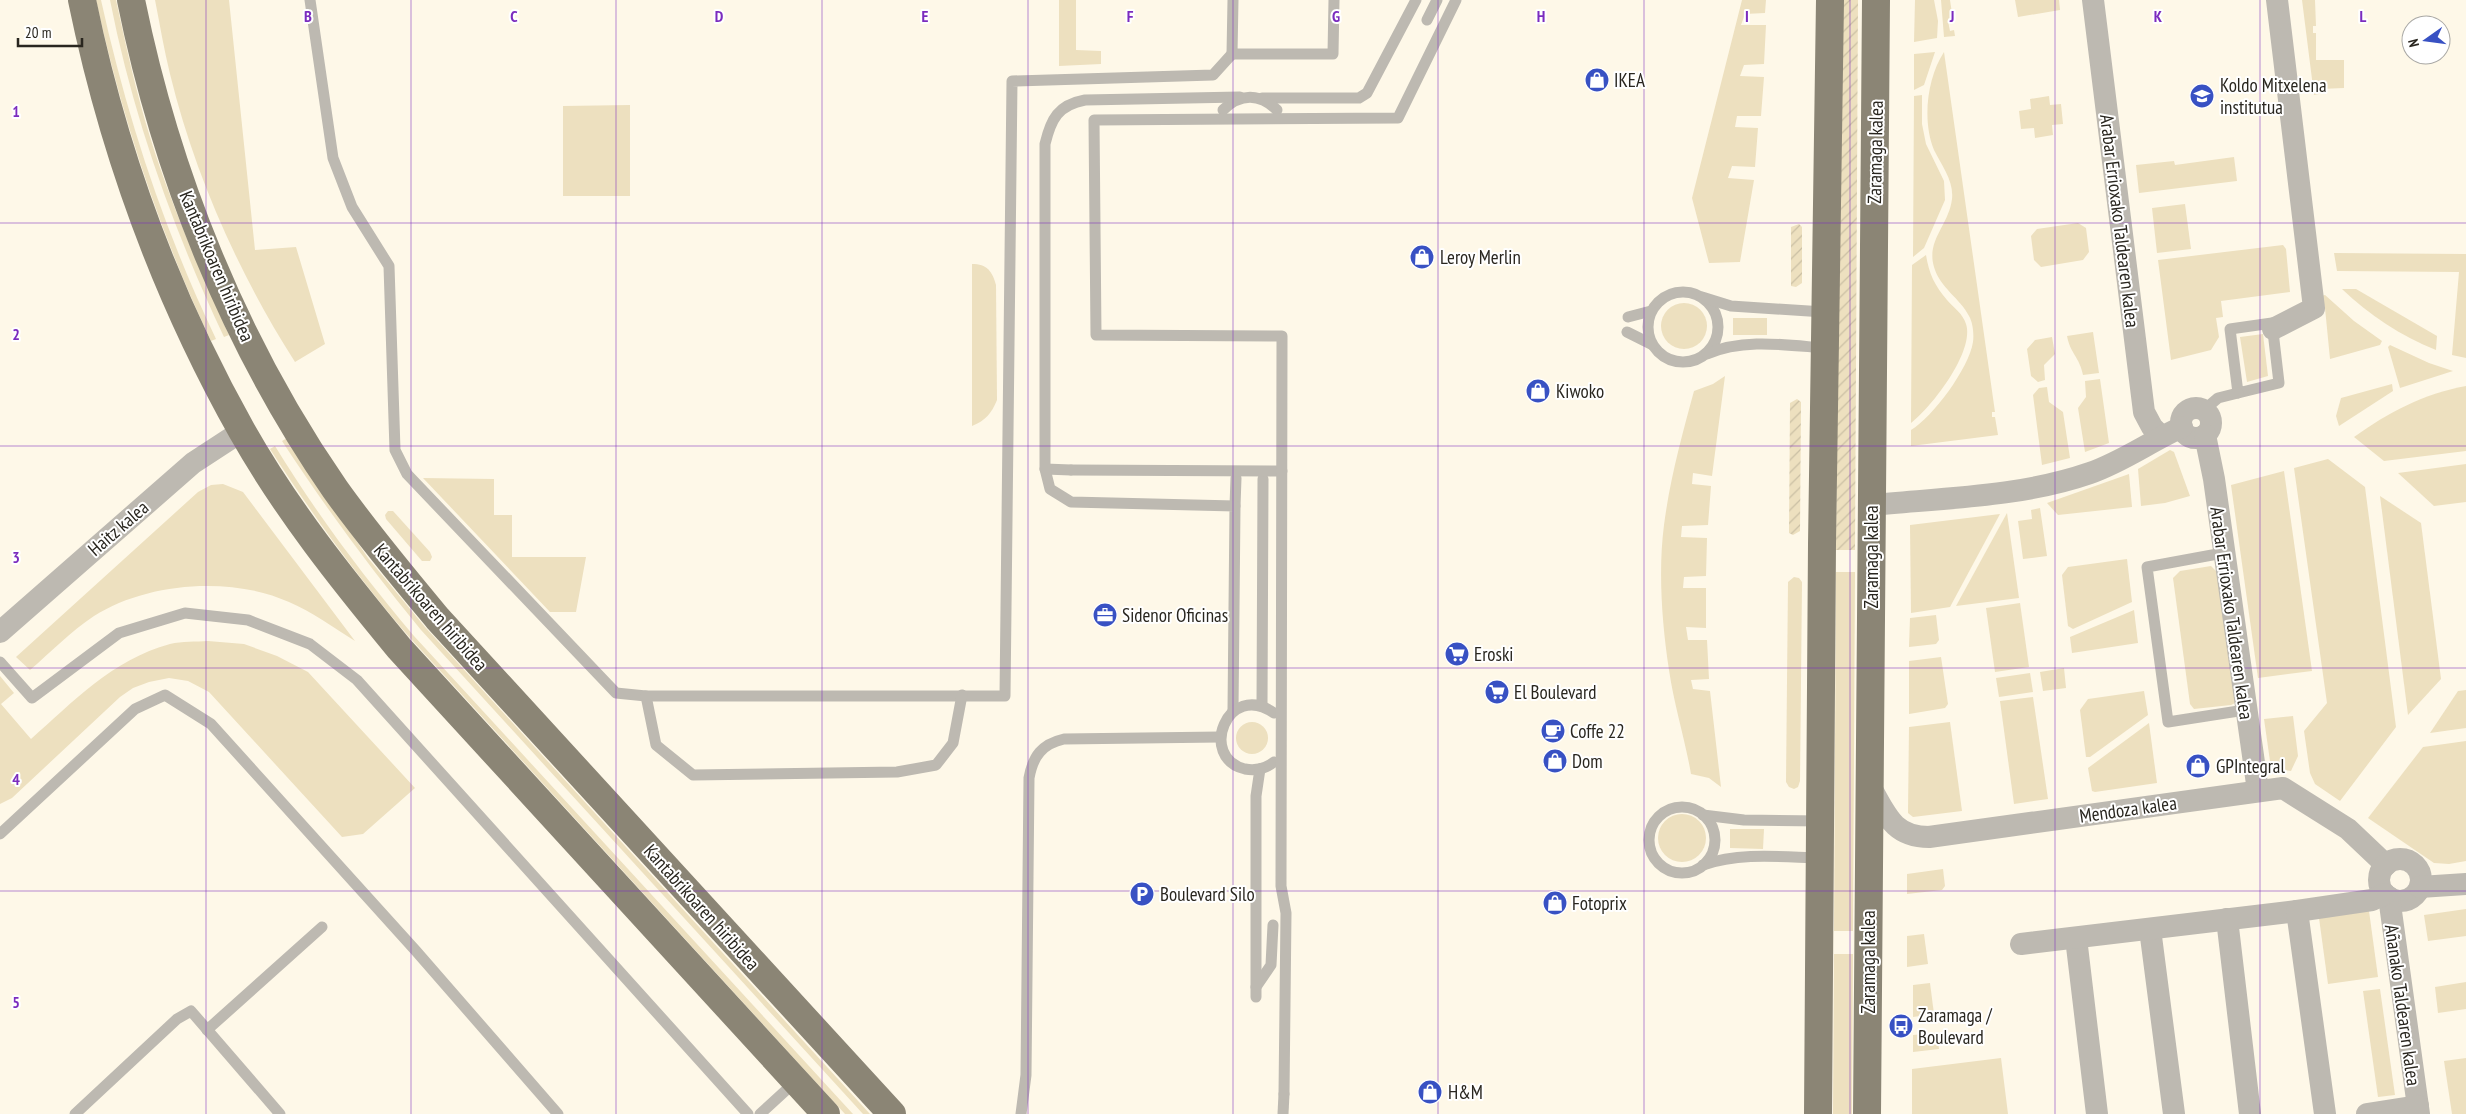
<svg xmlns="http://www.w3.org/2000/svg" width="2466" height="1114" font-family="'PT Sans Narrow',sans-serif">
<defs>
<pattern id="garden-furrows" width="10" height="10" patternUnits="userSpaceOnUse" patternTransform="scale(1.25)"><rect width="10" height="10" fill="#ede0bf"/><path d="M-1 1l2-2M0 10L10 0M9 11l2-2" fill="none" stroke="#cbc0a4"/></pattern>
</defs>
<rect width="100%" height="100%" fill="#fef8e8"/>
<g fill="#ede0bf">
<path d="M96,0H101C127,118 164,230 216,339L211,341C159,231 122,118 96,0Z"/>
<path d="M110,0H116C126,46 136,92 150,137C171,205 200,270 229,335L224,337C173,229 133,117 110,0Z"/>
<path d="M155,0H229L255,250L296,247L325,344L295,362C239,274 195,176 170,74C164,50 160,25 155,0Z"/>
<path d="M1059,0H1076V50L1101,51V64L1059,66Z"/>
<path d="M1742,0H1766L1765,13L1745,14L1741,25H1766L1764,64L1744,65L1740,76L1764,77L1761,116H1737L1735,127L1758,128L1755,167L1732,166L1728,178L1754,180L1740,262L1709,263L1692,198Z"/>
<path d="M1915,0H1934L1938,21L1937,38L1914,42Z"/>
<path d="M1941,0H1950L1953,20L1948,21L1950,31L1954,30L1955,36L1944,37Z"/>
<path d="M2015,0H2059L2060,10L2018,17Z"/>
<path d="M2302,0H2315L2316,26H2313V33H2316V60H2344V88L2320,89L2319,94L2314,95Z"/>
<path d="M1935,52L1924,85L1914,90V54Z"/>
<path d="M1944,52L1995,412H1992V417H1995L1998,435L1911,446V430C1933,417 1969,368 1973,342C1974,334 1973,323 1969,316C1960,298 1940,288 1934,267C1926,240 1949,225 1952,199C1954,181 1942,166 1934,150C1922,121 1927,78 1944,52Z"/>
<path d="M1922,95V124L1926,144L1944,181L1945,200L1924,248L1913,257L1914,96Z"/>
<path d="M2049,96L2050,105L2061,104L2063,124L2052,125L2053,135L2035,138L2034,128L2021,129L2019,111L2031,109L2030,99Z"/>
<path d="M630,105V196H563V106Z"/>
<path d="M2234,157L2237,181L2139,193L2136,165L2174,161L2175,165Z"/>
<path d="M2185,204L2191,249L2157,253L2152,208Z"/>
<path d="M2078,223L2086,228L2089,252L2083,260L2041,267L2034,260L2031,236L2037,229Z"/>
<path d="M2283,245L2286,249L2290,292L2221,301L2223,317L2216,318L2219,337L2211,350L2171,360L2158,260Z"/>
<path d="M2334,253L2466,254V358L2452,355L2459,272L2337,271Z"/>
<path d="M1926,255C1929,274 1935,286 1947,300C1954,308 1963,314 1966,324C1975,351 1932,407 1911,423L1912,265Z"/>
<path d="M972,264C987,264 992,271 996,285L997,400C991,414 986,420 972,426Z"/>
<path d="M2342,289H2356L2437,336L2436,350C2401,336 2369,315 2342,289Z"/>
<path d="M2325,295L2354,321L2382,341L2380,345L2330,359L2325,308L2321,296Z"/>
<circle cx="1684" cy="326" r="23"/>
<rect x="1733" y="318" width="34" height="17"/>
<path d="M2093,332L2099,373L2083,375C2080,358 2070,353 2067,336Z"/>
<path d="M2263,334L2268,376L2247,382L2240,337Z"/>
<path d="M2052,337L2055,354L2044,365L2045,380L2038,382L2031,376L2027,349L2035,340Z"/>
<path d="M2390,345L2429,363L2453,371L2400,388L2388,347Z"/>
<path d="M1725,376L1712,476L1693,473L1692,484L1711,486L1708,525L1682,526L1681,537L1707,538L1706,576L1684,577L1683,588H1706V628L1686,627L1688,640H1707L1709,679L1691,680L1693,689L1710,691L1721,787L1709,778L1691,774C1685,739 1674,705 1669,670C1662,624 1658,571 1664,525C1670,479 1682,435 1694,391L1713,384Z"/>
<path d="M2100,379L2109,443L2085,452L2078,408L2086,397L2085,381Z"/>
<path d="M2392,384L2393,391L2339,426L2336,416L2341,398Z"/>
<path d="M2466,386V451L2384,461L2354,437C2389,412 2423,394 2466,386Z"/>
<path d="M2047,387L2049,402L2063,412L2070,458L2042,465L2033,395L2039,388Z"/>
<path d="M287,438L368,558L425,627L870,1114H863L421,630C371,569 325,507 282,441Z"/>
<path d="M275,446C316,513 363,576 414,636L853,1114H845L411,639C359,579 313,516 270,449Z"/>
<path d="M2170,450L2174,452L2190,496L2165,503L2141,506L2138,469Z"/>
<path d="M2328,459L2365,487L2396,727L2340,801L2315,784L2310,773L2304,731L2327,703L2294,468Z"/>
<path d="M2466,464V502L2434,506L2398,473Z"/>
<path d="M2284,471L2312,671L2258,678L2231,485Z"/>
<path d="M2129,474L2132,507L2058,515L2047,503Z"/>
<path d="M423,478L494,479V515H512V557H586L576,612H550Z"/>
<path d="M223,484L243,492L355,641C333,627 312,612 289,602C232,576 147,582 94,616C71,631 51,652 30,670L16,657L198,492L211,485Z"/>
<path d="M2380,496L2421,523L2441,679L2408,715Z"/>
<path d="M2040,508L2047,556L2023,559L2018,521L2032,519L2031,510Z"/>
<path d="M388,511H393L430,552L432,557L430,561H422L386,519L385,515Z"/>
<path d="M2007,513L2019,598L1956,606Z"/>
<path d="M2000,514L1950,607L1911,613L1910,525Z"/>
<path d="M2127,559L2132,602L2073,629L2068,626L2062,575L2068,567Z"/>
<path d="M2211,566L2218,573L2235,703L2231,705L2194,709L2190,704L2173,578L2180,571Z"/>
<path d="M1836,572H1855L1853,931H1834Z"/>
<path d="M1794,577L1799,578L1802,582L1800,781L1798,787L1794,789L1789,787L1786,782L1788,582Z"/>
<path d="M2020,603L2029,667L1995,672L1986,608Z"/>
<path d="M2134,610L2138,643L2072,653L2070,637Z"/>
<path d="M1936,615L1939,640L1936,644L1909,647L1910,618Z"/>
<path d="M208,641L244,644L277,656L308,672L415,788L363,834L342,837L209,692L188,681L169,678L149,682L133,688L120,697L12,798L0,804V676L14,693L1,704L31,739C74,701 112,660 170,644C182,641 196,642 208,641Z"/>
<path d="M1941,657L1948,704L1945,708L1909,714V661Z"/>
<path d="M2064,668L2066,688L2043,691L2040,672Z"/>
<path d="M2030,673L2033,692L1999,697L1996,678Z"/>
<path d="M2466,690V728L2430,733L2458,691Z"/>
<path d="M2144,691L2148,715L2090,757H2086L2080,710L2088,699Z"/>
<path d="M2033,697L2048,799L2014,804L2000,701Z"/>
<path d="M2293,716L2298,756L2291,771L2271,768L2264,719Z"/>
<path d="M1950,722L1962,811L1913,817L1908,813L1909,727Z"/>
<circle cx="1252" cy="738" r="16"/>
<path d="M2149,723L2157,783L2095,792L2092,791L2088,768Z"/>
<path d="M2466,741V861L2449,864L2434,863L2368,818L2423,747Z"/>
<circle cx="1682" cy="838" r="24"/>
<path d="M1730,829H1764L1763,849L1730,848Z"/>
<path d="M1943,869L1945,886L1942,890L1907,894V874Z"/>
<path d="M2466,909V936L2428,941L2424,915Z"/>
<path d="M2369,911L2378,977L2328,984L2319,918Z"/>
<path d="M1924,934L1928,964L1907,967V936Z"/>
<path d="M1834,954H1853L1852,1114H1833Z"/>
<path d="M2466,982V1009L2438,1013L2435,987Z"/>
<path d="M1930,983L1934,1014L1913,1017V985Z"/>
<path d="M2380,989L2395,1095L2378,1097L2363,991Z"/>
<path d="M1937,1033L1939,1049L1913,1052V1035Z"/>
<path d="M2001,1058L2008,1114H1912V1069Z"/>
<path d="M2466,1058V1114H2452L2444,1061Z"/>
</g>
<g fill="url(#garden-furrows)">
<path d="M1840,0H1858L1855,550H1836Z"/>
<path d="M1799,224L1802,227V283L1796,287L1791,286V227Z"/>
<path d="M1797,399L1801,402L1800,531L1793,535L1789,533L1790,403Z"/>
</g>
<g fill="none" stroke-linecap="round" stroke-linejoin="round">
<g stroke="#bdb9b1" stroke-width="11">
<path d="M310,0L333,158L352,207L389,266L395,450L407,474L616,693L646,696H1005L1012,81L1213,75L1232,54"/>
<path d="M1233,0L1232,54H1333L1334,0"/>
<path d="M1427,20L1437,0"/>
<path d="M1262,98H1359L1367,93L1416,0"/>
<path d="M1223,110C1240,93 1260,93 1277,110"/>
<circle cx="1683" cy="327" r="35"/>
<path d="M1702,297L1731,306L1824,312"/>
<path d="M1628,317L1651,311"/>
<path d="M2272,323L2279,383L2238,393L2230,329Z"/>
<path d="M1627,332L1651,344"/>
<path d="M1707,354C1743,338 1786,345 1824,348"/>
<path d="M2204,410L2218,398L2238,393"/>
<path d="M1045,469L1071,470"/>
<path d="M1235,506L1236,478"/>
<path d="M2223,553L2147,567L2168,722L2245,710"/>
<path d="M0,662L32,698L119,633L185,613L248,620L310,644L357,680L748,1114"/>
<path d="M646,696L656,745L693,775L897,772L936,765L953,743L962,695"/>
<path d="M1262,706L1263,479"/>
<path d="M1233,711L1235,506L1071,502L1050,489L1045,469V144C1051,119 1058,105 1085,100L1240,97"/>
<path d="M1274,762C1265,769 1256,771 1245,769C1198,758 1227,680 1274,713"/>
<circle cx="1682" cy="840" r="33"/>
<path d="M1703,815L1744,820L1821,821"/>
<path d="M0,834L135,709L165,695L211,724L416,951L558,1114"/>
<path d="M1703,865C1741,852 1781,857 1820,858"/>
<path d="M1256,987L1271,965L1273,925"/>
<path d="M1256,997V796L1260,769"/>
<path d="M207,1030L322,927"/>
<path d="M75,1114L177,1019L191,1011L280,1114"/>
<path d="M760,1114L795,1082"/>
<path d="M1021,1114L1026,1075L1029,778C1033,756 1042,744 1064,739L1220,737"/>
<path d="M1283,1114L1284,1094"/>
</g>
<g stroke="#bdb9b1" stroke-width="22">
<path d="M2093,0L2144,412L2152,427L2161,436"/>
<path d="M2273,329L2314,308L2277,0"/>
<circle cx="2196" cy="423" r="15"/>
<path d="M2205,435L2214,479L2258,791"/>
<path d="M1871,505C1944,498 2021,497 2090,473C2122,462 2151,441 2182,427"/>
<path d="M0,632L193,463L242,431"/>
<path d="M1870,786C1886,814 1893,837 1929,837L2283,788L2348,829L2386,865"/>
<circle cx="2400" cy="880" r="21"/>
<path d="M2420,887L2466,884"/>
<path d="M2389,897L2419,1114"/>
<path d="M2227,919L2250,1114"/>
<path d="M2150,929L2174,1114"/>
<path d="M2076,938L2097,1114"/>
<path d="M2021,944L2297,911"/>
<path d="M2325,1114L2297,911L2372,900L2385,894"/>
<path d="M2367,1114L2418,1106"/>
</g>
<g stroke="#8b8575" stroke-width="28">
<path d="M82,0C113,151 166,296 242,431C286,509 342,579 399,648L826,1114"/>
<path d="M131,0C166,173 234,343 335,489C367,534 403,577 438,619L892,1114"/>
<path d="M1818,1114L1822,544L1830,0"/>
<path d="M1867,1114L1876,0"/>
</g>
<g stroke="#bdb9b1" stroke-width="11">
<path d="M1071,470L1282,471"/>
<path d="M1284,1094L1286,913L1281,886L1282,336L1096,335L1094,120L1398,118L1456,0"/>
</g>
</g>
<path fill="none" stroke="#7b2cbf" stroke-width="1" stroke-opacity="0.55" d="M206,0V1114M411,0V1114M616,0V1114M822,0V1114M1028,0V1114M1233,0V1114M1438,0V1114M1644,0V1114M1850,0V1114M2055,0V1114M2260,0V1114M0,223H2466M0,446H2466M0,668H2466M0,891H2466"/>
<defs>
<symbol id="shop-disc" viewBox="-11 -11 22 22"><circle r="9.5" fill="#3851c3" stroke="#fff"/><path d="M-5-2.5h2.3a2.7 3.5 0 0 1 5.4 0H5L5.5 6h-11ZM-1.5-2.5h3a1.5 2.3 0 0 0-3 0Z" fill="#fff"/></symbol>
<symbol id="school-disc" viewBox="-11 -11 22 22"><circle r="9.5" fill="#3851c3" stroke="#fff"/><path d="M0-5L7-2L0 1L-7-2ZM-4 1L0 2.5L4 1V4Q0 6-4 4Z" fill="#fff"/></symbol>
<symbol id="office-disc" viewBox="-11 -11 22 22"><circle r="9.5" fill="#3851c3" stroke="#fff"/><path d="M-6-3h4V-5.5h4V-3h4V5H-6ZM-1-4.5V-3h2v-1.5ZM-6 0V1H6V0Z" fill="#fff"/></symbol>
<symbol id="supermarket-disc" viewBox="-11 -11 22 22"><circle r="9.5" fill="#3851c3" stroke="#fff"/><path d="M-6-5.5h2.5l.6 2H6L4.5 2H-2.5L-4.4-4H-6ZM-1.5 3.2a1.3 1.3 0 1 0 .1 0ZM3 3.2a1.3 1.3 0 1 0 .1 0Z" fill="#fff"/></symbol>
<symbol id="cafe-disc" viewBox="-11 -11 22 22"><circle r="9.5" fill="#3851c3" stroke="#fff"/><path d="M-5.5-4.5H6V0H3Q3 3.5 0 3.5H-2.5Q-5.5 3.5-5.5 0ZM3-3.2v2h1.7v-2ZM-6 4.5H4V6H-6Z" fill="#fff"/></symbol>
<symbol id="parking-disc" viewBox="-11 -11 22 22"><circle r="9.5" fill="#3851c3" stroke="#fff"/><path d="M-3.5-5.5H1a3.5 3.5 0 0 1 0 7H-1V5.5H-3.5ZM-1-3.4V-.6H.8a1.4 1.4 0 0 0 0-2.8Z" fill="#fff"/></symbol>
<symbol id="bus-disc" viewBox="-11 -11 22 22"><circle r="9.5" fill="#3851c3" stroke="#fff"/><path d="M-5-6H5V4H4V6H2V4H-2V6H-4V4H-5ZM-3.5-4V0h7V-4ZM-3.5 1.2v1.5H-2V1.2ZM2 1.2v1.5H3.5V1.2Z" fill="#fff"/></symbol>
</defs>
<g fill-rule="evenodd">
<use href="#shop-disc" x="1583" y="66" width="28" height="28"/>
<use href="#school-disc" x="2188" y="82" width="28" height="28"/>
<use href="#shop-disc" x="1408" y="243" width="28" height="28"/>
<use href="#shop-disc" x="1524" y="377" width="28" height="28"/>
<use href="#office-disc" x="1091" y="601" width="28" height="28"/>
<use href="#supermarket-disc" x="1443" y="640" width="28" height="28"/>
<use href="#supermarket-disc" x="1483" y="678" width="28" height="28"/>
<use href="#cafe-disc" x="1539" y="717" width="28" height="28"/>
<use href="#shop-disc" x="1541" y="747" width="28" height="28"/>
<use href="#shop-disc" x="2184" y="752" width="28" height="28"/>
<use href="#parking-disc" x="1128" y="880" width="28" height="28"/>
<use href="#shop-disc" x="1541" y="889" width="28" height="28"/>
<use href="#bus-disc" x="1887" y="1012" width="28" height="28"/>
<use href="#shop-disc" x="1416" y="1078" width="28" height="28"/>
</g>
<g text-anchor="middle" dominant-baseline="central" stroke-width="4" stroke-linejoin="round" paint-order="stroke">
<g font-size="19" fill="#29261f" stroke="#fff" text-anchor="start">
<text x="1614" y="80">IKEA</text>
<text x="2220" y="85">Koldo Mitxelena<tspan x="2220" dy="22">institutua</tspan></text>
<text x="1440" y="257">Leroy Merlin</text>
<text x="1556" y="391">Kiwoko</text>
<text x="1122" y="615">Sidenor Oficinas</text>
<text x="1474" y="654">Eroski</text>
<text x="1514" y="692">El Boulevard</text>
<text x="1570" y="731">Coffe 22</text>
<text x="1572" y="761">Dom</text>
<text x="2216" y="766">GPIntegral</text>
<text x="1160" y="894">Boulevard Silo</text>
<text x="1572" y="903">Fotoprix</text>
<text x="1918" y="1015">Zaramaga /<tspan x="1918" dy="22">Boulevard</tspan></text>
<text x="1448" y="1092">H&amp;M</text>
</g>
<g font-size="19" fill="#29261f" stroke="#fff">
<text transform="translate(1875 152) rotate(-89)">Zaramaga kalea</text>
<text transform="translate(2120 221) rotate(83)">Arabar Errioxako Taldearen kalea</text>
<text transform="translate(217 266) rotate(67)">Kantabrikoaren hiribidea</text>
<text transform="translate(118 528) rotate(-41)">Haitz kalea</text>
<text transform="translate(1871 557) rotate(-90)">Zaramaga kalea</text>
<text transform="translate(431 607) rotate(49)">Kantabrikoaren hiribidea</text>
<text transform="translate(2232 613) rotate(82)">Arabar Errioxako Taldearen kalea</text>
<text transform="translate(2128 809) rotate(-8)">Mendoza kalea</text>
<text transform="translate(702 907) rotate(48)">Kantabrikoaren hiribidea</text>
<text transform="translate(1868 962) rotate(-90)">Zaramaga kalea</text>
<text transform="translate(2403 1005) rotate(82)">Añanako Taldearen kalea</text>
</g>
</g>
<g font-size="16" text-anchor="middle" font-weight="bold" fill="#7b2cbf" stroke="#fff" stroke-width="4" stroke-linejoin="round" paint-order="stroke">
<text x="308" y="22">B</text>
<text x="514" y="22">C</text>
<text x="719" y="22">D</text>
<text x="925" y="22">E</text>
<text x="1130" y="22">F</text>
<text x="1336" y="22">G</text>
<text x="1541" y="22">H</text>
<text x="1747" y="22">I</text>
<text x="1952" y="22">J</text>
<text x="2158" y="22">K</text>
<text x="2363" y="22">L</text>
<text x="16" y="117">1</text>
<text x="16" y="340">2</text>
<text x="16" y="563">3</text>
<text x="16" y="785">4</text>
<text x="16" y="1008">5</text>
</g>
<g transform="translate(2426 40) rotate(256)"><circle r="24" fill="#ffffff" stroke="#a9a8a5"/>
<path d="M0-4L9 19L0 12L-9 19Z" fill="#3851c3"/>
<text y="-8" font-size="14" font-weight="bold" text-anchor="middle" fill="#29261f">N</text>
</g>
<path d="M18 38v8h64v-8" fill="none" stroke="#29261f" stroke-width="2.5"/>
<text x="25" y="38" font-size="15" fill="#29261f" stroke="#ffffff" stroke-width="4" paint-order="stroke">20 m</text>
</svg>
